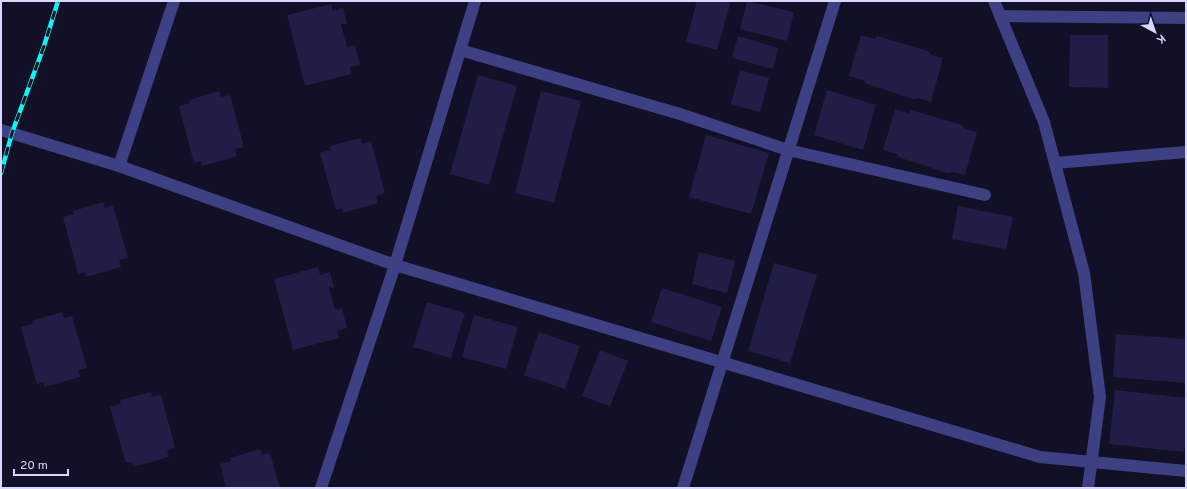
<svg xmlns="http://www.w3.org/2000/svg" width="1187" height="489" font-family="Overpass,sans-serif">
<rect width="100%" height="100%" fill="#121027"/>
<g fill="#211d47">
<path d="M697,1H731L717,50L686,42Z"/>
<path d="M747,1L794,12L787,41L740,29Z"/>
<path d="M331,4L333,11L343,8L347,24H341L347,47L355,45L360,65L350,67L351,74L305,86L287,15Z"/>
<path d="M861,35L875,39L877,36L928,51L931,55L943,58L931,102L919,98L913,99L867,84L863,80L849,76Z"/>
<path d="M1070,35H1108V88L1069,87Z"/>
<path d="M738,36L778,48L773,69L732,58Z"/>
<path d="M740,70L769,78L760,112L731,104Z"/>
<path d="M478,75L517,86L489,185L450,174Z"/>
<path d="M827,90L876,105L863,150L814,135Z"/>
<path d="M219,91L221,97L230,95L244,147L235,149L237,156L202,166L201,161L194,163L179,106L190,103L189,100Z"/>
<path d="M541,91L581,101L554,203L515,193Z"/>
<path d="M895,109L909,113L911,110L962,125L965,129L977,132L965,175L952,172L947,173L901,158L897,154L883,150Z"/>
<path d="M706,135L769,153L751,214L689,197Z"/>
<path d="M361,138L362,144L371,141L385,193L376,196L378,203L343,213L342,208L336,210L320,153L331,150L330,146Z"/>
<path d="M103,202L105,208L113,205L128,258L119,260L121,267L86,277L84,272L78,274L63,217L74,214L73,211Z"/>
<path d="M958,206L1013,217L1006,249L952,239Z"/>
<path d="M699,252L735,261L727,293L692,284Z"/>
<path d="M774,263L817,275L790,363L748,351Z"/>
<path d="M318,267L320,275L330,272L334,288L329,287L335,310L342,308L347,328L337,331L339,338L293,350L274,279Z"/>
<path d="M662,288L722,307L711,341L651,322Z"/>
<path d="M427,302L465,313L451,358L413,347Z"/>
<path d="M62,312L64,318L72,316L87,368L78,370L80,377L45,387L43,382L37,384L21,327L33,324L32,321Z"/>
<path d="M474,315L518,327L506,369L462,357Z"/>
<path d="M539,332L580,346L565,389L524,375Z"/>
<path d="M1116,334L1186,339V383L1113,377Z"/>
<path d="M600,350L628,361L610,406L582,396Z"/>
<path d="M1115,390L1186,398V437L1184,452L1109,444Z"/>
<path d="M151,392L152,397L161,395L175,447L167,450L169,457L133,467L132,462L126,463L110,407L121,404L120,400Z"/>
<path d="M260,449L262,455L270,453L280,488H226L220,464L231,461L230,458Z"/>
</g>
<g fill="none" stroke-linecap="round" stroke-linejoin="round">
<g stroke="#3d4184" stroke-width="12">
<path d="M994,1L1044,122L1084,273L1100,397L1088,488"/>
<path d="M1000,16L1186,18"/>
<path d="M460,50L680,114L788,150L985,195"/>
<path d="M1,130L119,166L174,1"/>
<path d="M1055,163L1186,152"/>
<path d="M119,166L395,265L1040,457L1186,471"/>
<path d="M321,488L395,265L475,1"/>
<path d="M683,488L835,1"/>
</g>
<defs>
<path id="rail" d="M1,173L12,133L44,46L58,1"/>
</defs>
<use href="#rail" stroke="#0af7f7" stroke-width="4.5"/>
<use href="#rail" stroke="#121027" stroke-width="3" stroke-dasharray="9" stroke-linecap="butt"/>
</g>
<rect width="1187" height="489" fill="none" stroke="#d8d7fe" stroke-width="4"/>
<g transform="translate(1155 32) rotate(140)" stroke="#121027" stroke-width="3" paint-order="stroke">
<path d="M0-3L7 15L0 10L-7 15Z" fill="#d8d7fe"/>
<text y="-6" font-size="11" font-weight="bold" text-anchor="middle" fill="#d8d7fe">K</text>
</g>
<path d="M14 469v6h54v-6" fill="none" stroke="#d8d7fe" stroke-width="2"/>
<text x="20" y="469" font-size="12" fill="#d8d7fe" stroke="#121027" stroke-width="3" paint-order="stroke">20 m</text>
</svg>
